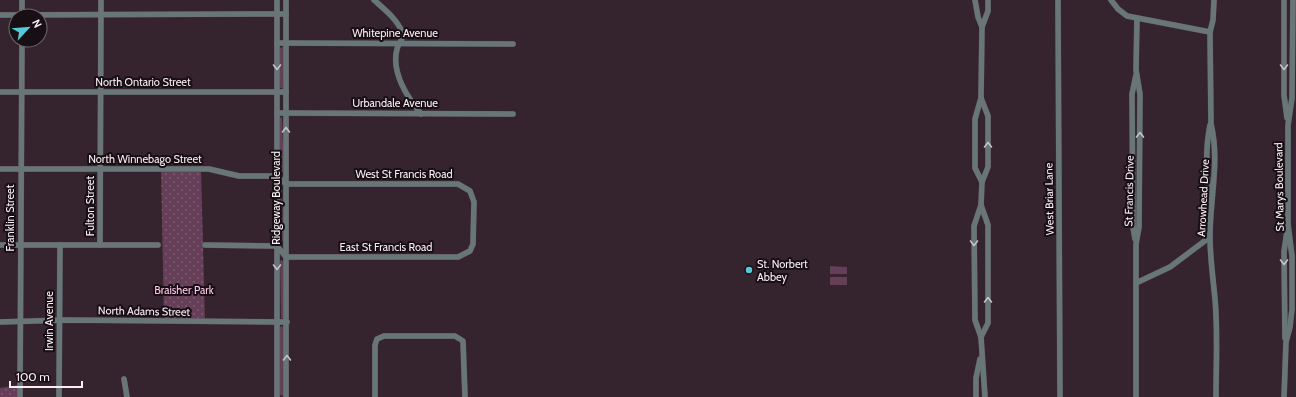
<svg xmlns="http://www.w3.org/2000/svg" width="1296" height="397" font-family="Cabin,sans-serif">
<defs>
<pattern id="park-dots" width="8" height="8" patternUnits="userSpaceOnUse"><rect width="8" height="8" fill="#653f57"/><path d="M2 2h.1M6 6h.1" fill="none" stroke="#7c5b70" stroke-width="1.8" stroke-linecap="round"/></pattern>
</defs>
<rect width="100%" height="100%" fill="#35232e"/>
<g fill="#653f57">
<path d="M283,47V88L282,89L279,87V48Z"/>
<path d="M282,117L284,171L282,172L279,170V118Z"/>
<path d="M282,187L283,240L281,242L280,188Z"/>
<path d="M282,260L283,262L284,318L281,319L280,261Z"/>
<path d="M830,266L847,267V274H830Z"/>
<rect x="830" y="277" width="17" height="8"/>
<path d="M281,326L284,328L283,395L282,396L279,394L280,327Z"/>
</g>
<g fill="url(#park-dots)">
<path d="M161,169H201L205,322L164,321Z"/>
<path d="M19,385V397H0V388Z"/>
</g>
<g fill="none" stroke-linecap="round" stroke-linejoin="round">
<defs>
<g id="minor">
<path d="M277,0V397"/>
<path d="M286,0V397"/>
<path d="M374,0C384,9 397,19 402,32C405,39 398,43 397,49C391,72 407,97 421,114"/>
<path d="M975,0L978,17L982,27"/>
<path d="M1058,0L1060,397"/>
<path d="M1111,0L1118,9L1127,16L1210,32"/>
<path d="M1214,0L1213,20L1210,32L1211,124C1220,161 1210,198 1210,236C1210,257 1213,278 1215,299C1218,332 1216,365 1216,397"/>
<path d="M1284,0V95L1287,118"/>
<path d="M0,15L286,14"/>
<path d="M22,16V0"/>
<path d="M277,43L513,44"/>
<path d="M0,92H286"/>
<path d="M981,98L975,119V168L982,182"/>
<path d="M277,113L513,114"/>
<path d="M0,169H209L239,176H277L286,184H458L470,191L474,202L473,244L470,251L458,257H286L277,246L205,245"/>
<path d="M1210,200C1206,175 1205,150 1210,125"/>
<path d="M1135,239L1133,227L1132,94L1136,75"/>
<path d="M0,245H158"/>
<path d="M100,245L101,0"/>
<path d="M1136,283L1170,267L1210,237"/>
<path d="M0,322L66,320L287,322"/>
<path d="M981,337L975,320L974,226L981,205"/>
<path d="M1285,338L1284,252L1287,231"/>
<path d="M124,379L127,397"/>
<path d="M20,397L22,40"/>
<path d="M59,397L60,245"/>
<path d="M375,397V345L377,339L384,336H455L463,341L465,397"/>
<path d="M976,397V378L980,359"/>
<path d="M985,397L981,337L988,323V225L981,205L982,182L988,167V116L981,98L982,27L988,11V0"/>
<path d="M1136,397V244L1139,227L1140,94L1136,70L1137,18"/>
<path d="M1284,397L1286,342L1290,327L1292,309V256L1288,224V125L1292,98L1293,0"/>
</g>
</defs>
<use href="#minor" stroke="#513f4a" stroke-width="6"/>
<use href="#minor" stroke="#697677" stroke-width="5.5"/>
</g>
<defs><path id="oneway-chevron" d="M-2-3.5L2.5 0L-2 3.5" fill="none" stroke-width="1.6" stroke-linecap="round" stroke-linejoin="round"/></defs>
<g stroke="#c7c3c8">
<use href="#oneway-chevron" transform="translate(277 67) rotate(90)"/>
<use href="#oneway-chevron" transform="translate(1284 67) rotate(90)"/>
<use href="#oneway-chevron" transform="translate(286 130) rotate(-90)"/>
<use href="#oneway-chevron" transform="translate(1140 135) rotate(-89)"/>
<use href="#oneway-chevron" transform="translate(988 145) rotate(-90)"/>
<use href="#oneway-chevron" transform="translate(974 243) rotate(90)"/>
<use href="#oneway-chevron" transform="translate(1284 262) rotate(90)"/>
<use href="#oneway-chevron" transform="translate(277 267) rotate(90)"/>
<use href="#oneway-chevron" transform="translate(988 300) rotate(-90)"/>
<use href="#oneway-chevron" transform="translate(287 358) rotate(-90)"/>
</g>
<circle fill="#52cbd9" stroke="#170f14" stroke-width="1.5" cx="749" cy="270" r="4"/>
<g text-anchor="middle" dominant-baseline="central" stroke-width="4" stroke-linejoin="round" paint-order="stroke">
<g font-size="11" fill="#faedf4" stroke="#170f14">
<text x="395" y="33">Whitepine Avenue</text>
<text x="143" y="82">North Ontario Street</text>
<text x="395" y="103">Urbandale Avenue</text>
<text x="145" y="159">North Winnebago Street</text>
<text x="404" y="174">West St Francis Road</text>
<text transform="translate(1279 187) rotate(-91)">St Marys Boulevard</text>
<text transform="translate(1129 191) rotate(-89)">St Francis Drive</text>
<text transform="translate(276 198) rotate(-90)">Ridgeway Boulevard</text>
<text transform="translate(1203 198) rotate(-87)">Arrowhead Drive</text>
<text transform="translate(1049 199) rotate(-91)">West Briar Lane</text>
<text transform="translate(90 206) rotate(-90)">Fulton Street</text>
<text transform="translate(10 218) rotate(-90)">Franklin Street</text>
<text x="386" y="247">East St Francis Road</text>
<text transform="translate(144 311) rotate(1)">North Adams Street</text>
<text transform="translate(49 321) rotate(-90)">Irwin Avenue</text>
</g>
<g font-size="11" fill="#faedf4" stroke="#170f14" text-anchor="start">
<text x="757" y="264">St. Norbert<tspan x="757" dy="13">Abbey</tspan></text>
</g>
<g font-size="11" fill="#fac6e4" stroke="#170f14">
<text x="184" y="290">Braisher Park</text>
</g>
</g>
<g transform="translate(28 28) rotate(64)"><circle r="19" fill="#170f14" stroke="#72686e"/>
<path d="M0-3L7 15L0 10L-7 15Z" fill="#52cbd9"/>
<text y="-6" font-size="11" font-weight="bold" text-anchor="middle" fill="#faedf4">N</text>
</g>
<path d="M10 381v6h72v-6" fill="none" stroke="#faedf4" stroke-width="2"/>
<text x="16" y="381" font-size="12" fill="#faedf4" stroke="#170f14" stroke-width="3" paint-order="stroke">100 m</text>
</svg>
